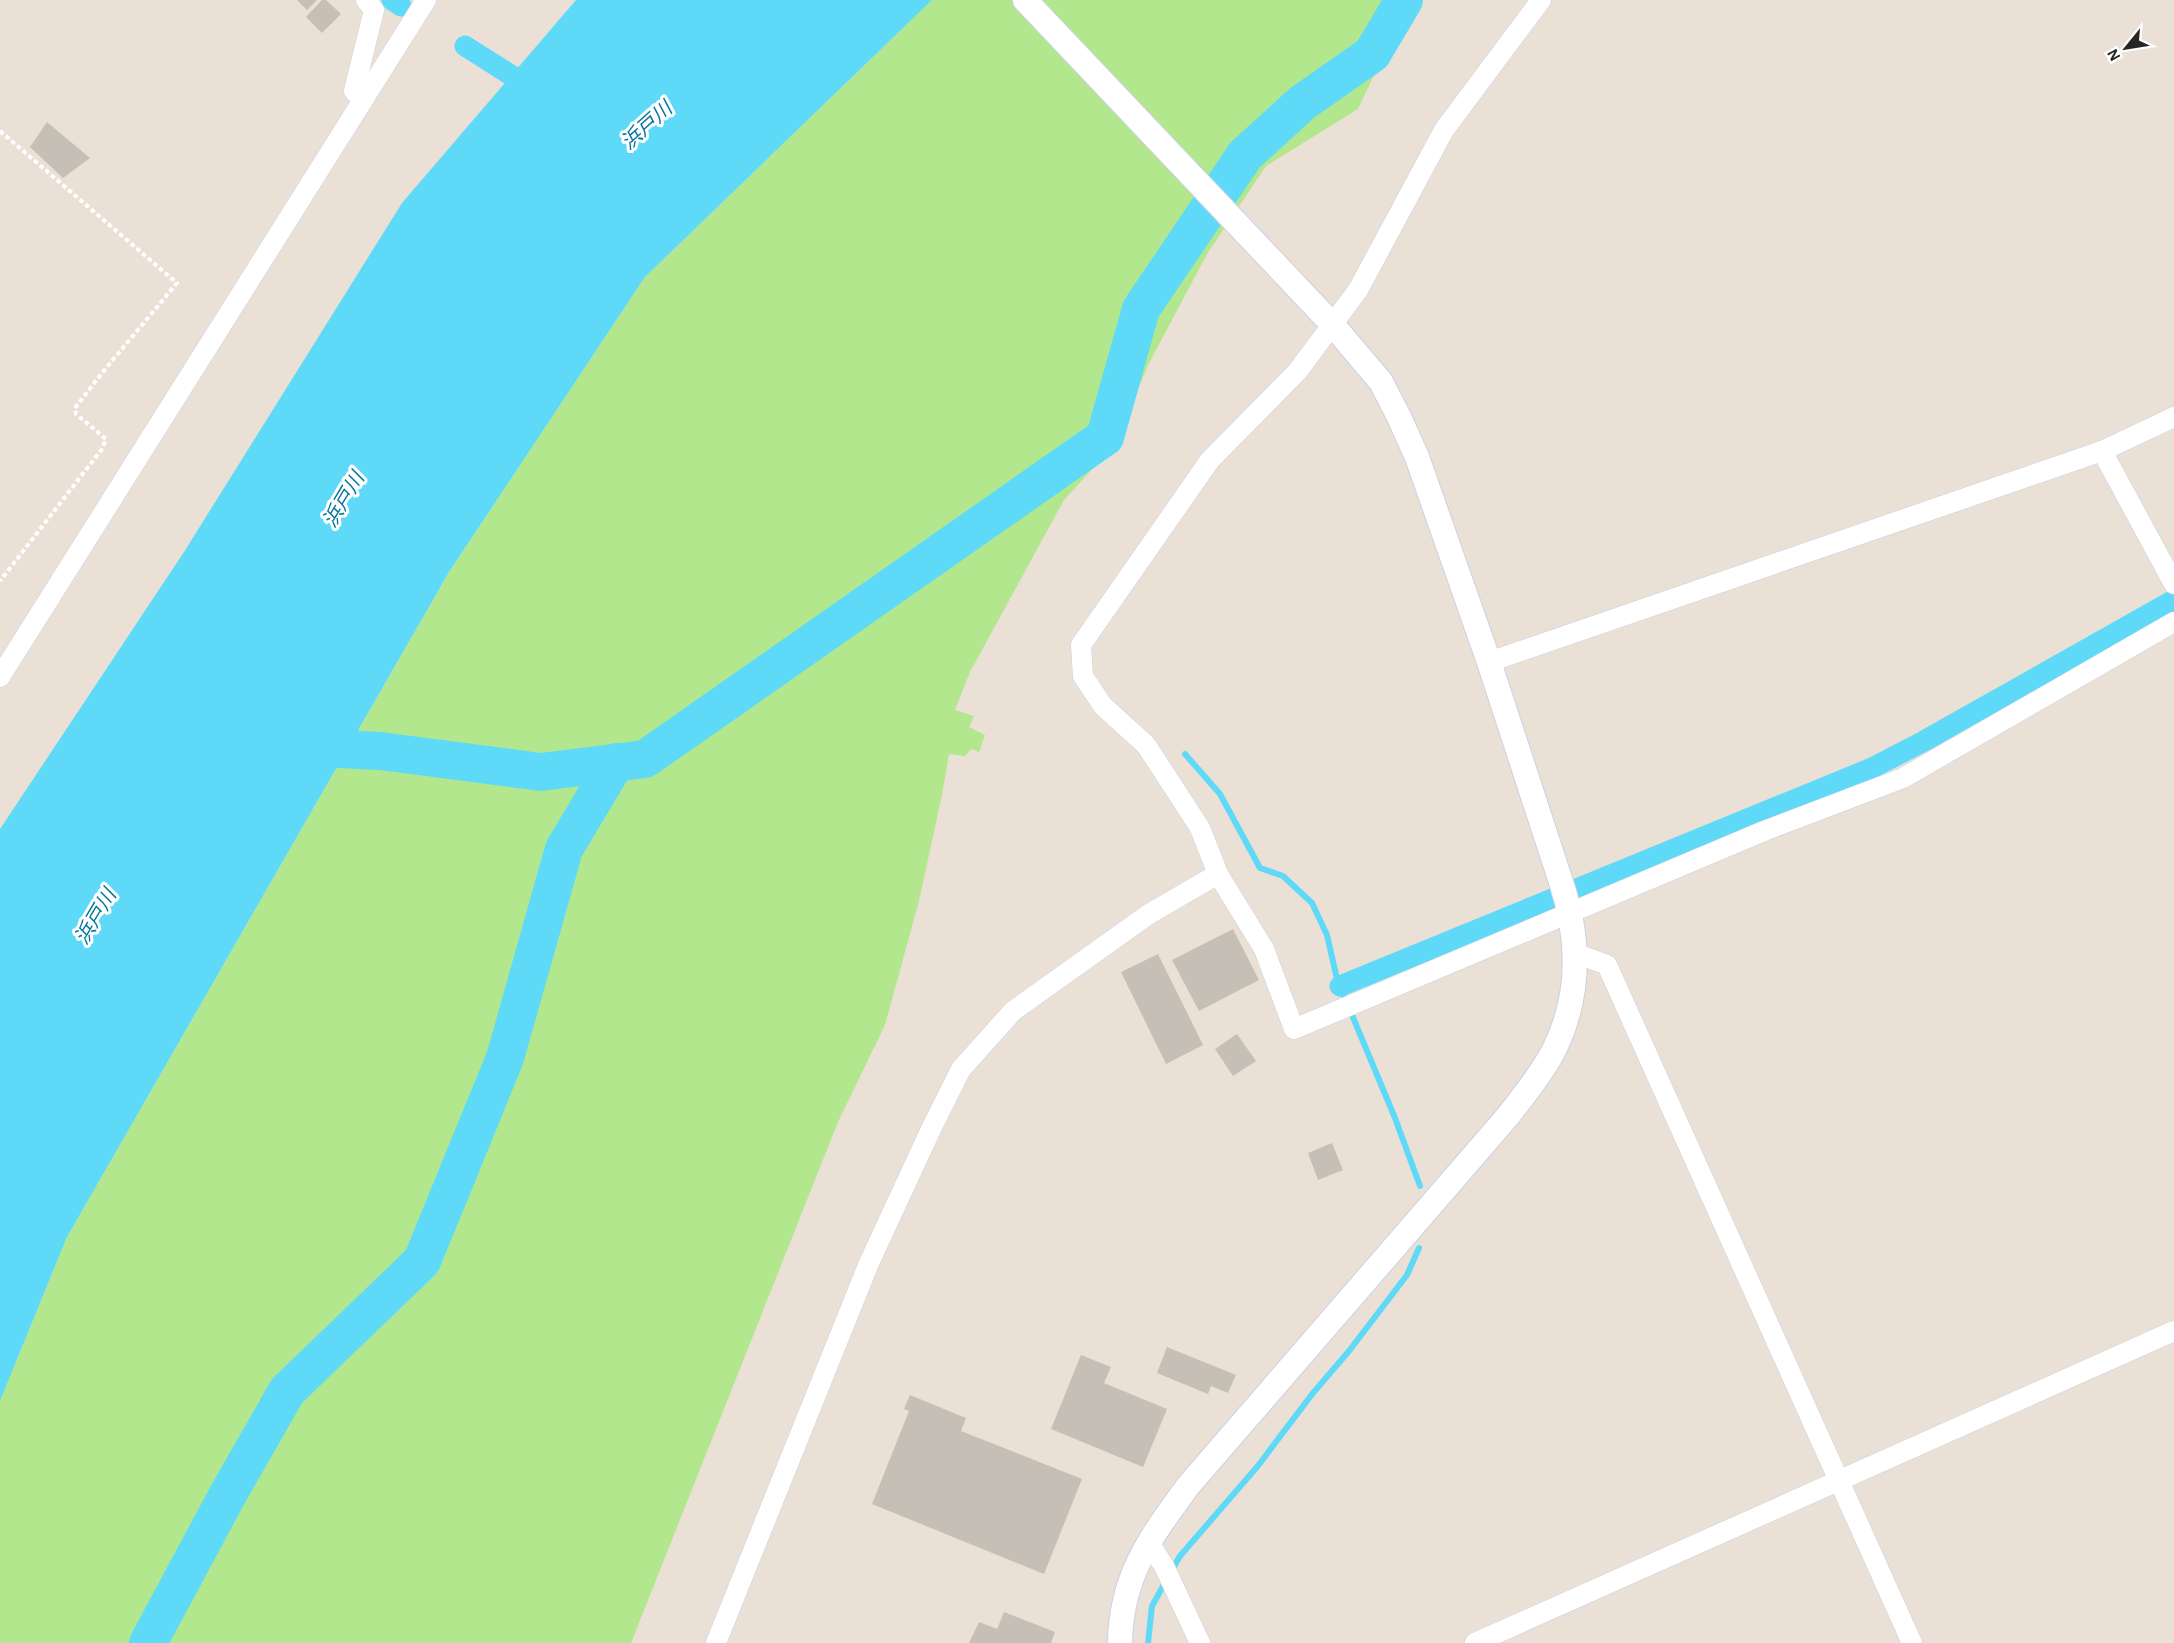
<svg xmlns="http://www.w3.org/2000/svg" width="2174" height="1643" font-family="'Alegreya Sans','Noto Sans JP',sans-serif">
<rect width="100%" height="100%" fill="#ebe0d6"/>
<path fill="#b2e78d" d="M932,0H1412L1389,43L1358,109L1266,166L1207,254L1148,365L1116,443L1064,500L970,672L955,710L974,716L969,727L985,735L979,752L971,749L965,756L949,754L942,795L919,901L885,1025L838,1122L631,1643H0V1401L67,1237L449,572L645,277Z"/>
<path fill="#5edaf8" d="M576,0H932L645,277L449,572L67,1237L0,1401V829L184,552L402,203Z"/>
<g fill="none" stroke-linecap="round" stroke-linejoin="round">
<g stroke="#5edaf8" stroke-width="6">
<path d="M1185,754L1220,794L1260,868L1283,876L1312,903L1327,935L1337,979L1395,1118L1420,1186"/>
<path d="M1172,1570L1180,1556L1257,1467L1313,1393L1349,1351L1407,1275L1419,1248"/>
<path d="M1148,1643L1152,1606L1167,1579"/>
</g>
<g stroke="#5edaf8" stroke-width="21">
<path d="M392,0L401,6"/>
<path d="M465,46L536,91"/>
<path d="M1340,986L1872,768L1924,741L2174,600"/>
</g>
<g stroke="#5edaf8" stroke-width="38">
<path d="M296,747L380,751L541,772L645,759L1105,437L1141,309L1245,155L1302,103L1372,54L1404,0"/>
<path d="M148,1643L227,1496L287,1391L422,1261L505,1058L564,849L616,762"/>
</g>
</g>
<g fill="#c5bfb5">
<path d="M297,0H317L307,10Z"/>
<path d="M322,0H326L341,14L322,33L306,17Z"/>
<path d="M47,122L90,158L63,178L30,147Z"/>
<path d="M1233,929L1259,980L1199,1011L1172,960Z"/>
<path d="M1158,954L1203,1045L1166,1064L1121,972Z"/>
<path d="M1237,1034L1256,1061L1233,1076L1215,1049Z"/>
<path d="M1332,1143L1343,1170L1318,1180L1308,1153Z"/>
<path d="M1167,1347L1236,1375L1228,1393L1211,1386L1208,1394L1157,1373Z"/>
<path d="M1081,1355L1111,1367L1104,1383L1167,1409L1143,1467L1051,1429Z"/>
<path d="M910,1395L966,1418L961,1431L1082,1479L1044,1574L872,1504L909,1411L904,1409Z"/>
<path d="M1004,1612L1055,1632L1051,1643H969L979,1622L997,1629Z"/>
</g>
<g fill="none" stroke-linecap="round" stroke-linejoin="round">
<defs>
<g id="minor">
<path d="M1541,0L1444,130L1358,290L1297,372L1210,460L1081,645L1083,676L1103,706L1146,745L1200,828L1218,874L1264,949L1294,1029L1764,831L1903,778L2174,622"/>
<path d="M363,100L354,91L374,10L366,0"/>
<path d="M2102,451L2174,584"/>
<path d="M1489,662L2102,451L2174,417"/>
<path d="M0,677L426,0"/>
<path d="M1575,953L1607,965L1912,1643"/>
<path d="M1148,1541L1164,1566L1200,1643"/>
<path d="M716,1643L869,1263L932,1127L961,1069L1013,1011L1149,914L1218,874"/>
<path d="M1475,1643L2174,1331"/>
</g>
<path id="tertiary" d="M1025,0L1332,324L1381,382L1399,417L1417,457L1489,662L1561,882C1580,939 1581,997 1553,1052C1541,1075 1524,1095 1508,1116L1188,1486C1150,1538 1121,1576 1120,1643"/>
</defs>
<use href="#minor" stroke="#cbd1e2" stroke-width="21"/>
<use href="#tertiary" stroke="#cbd1e2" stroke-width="26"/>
<path stroke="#fff" stroke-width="4" stroke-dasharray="4.5 3" stroke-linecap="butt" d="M0,131L177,283L102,373L75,408L76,414L106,439L102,449L0,581"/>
<use href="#minor" stroke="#fff" stroke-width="20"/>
<use href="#tertiary" stroke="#fff" stroke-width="24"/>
</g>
<g text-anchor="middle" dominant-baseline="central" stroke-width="6" stroke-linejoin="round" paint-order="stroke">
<g font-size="20" font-style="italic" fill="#03749e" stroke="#fff">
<text transform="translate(647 126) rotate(-42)">浜戸川</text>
<text transform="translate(344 500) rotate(-59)">浜戸川</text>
<text transform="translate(96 917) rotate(-59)">浜戸川</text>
</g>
</g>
<g transform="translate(2126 48) rotate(240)" stroke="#ffffff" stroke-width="4.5" paint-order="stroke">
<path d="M0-4.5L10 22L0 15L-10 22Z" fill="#262626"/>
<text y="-9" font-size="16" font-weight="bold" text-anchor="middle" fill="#262626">N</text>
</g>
</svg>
